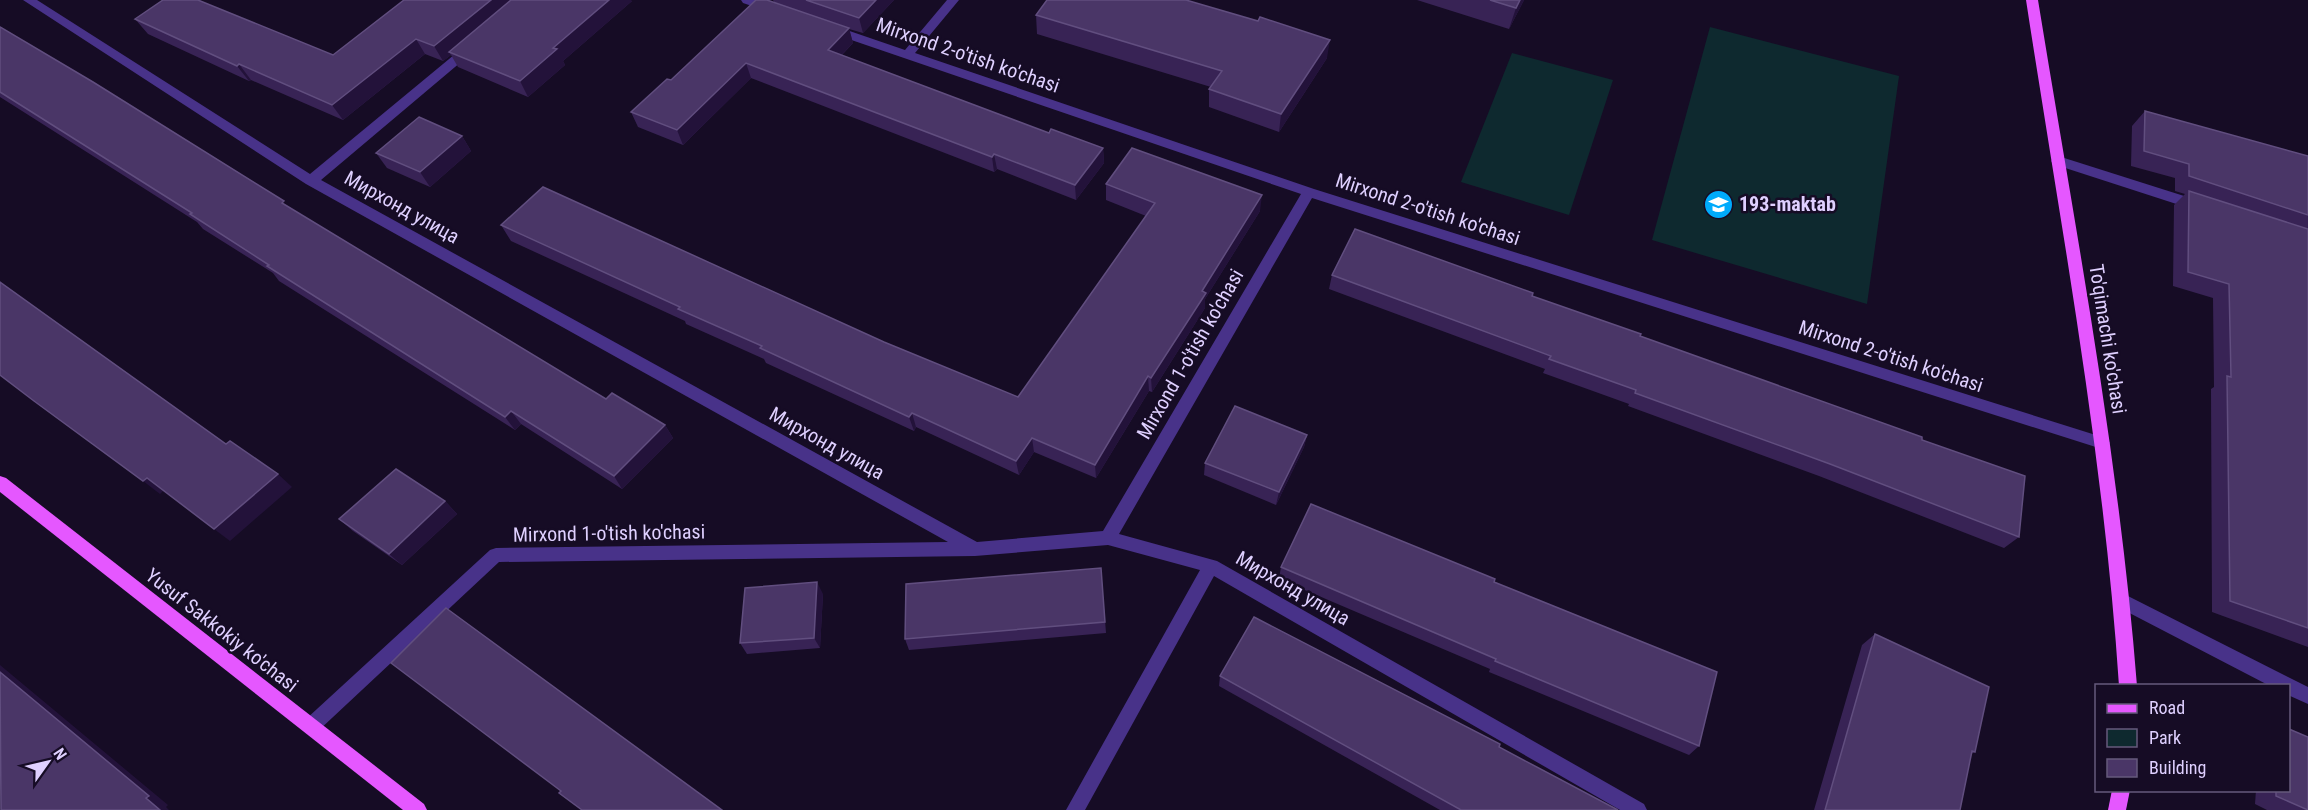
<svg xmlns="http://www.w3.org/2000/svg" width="2308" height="810" font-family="'Roboto Condensed',sans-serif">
<rect width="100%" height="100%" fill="#160c25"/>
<g fill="#0e292f">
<path d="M1710,27L1899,76L1867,304L1652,240Z"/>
<path d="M1512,53L1613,80L1569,215L1461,182Z"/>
</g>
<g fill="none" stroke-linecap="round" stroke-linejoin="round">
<g fill="#483289" fill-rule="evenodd">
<path d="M23,0H37L310,174L466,45H474V51L321,180L977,542L1103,531L1301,194L828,32L826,29L832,25L905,50L947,0H959L915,53L1314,189L2102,437L2107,438L2110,443L2107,448L2102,449L1312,198L1119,534L1217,561L1644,804L1647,810H1620L1214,576L1085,810H1066L1200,570L1108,545L975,556L499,562L317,732L311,735L305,732L302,726L305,720L490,550L496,548L948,542L306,184Z"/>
<path d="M741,0H759L779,9L773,13L743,3Z"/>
<path d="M2058,156L2203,202L2205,206L2198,211L2053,164L2051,161L2053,158Z"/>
<path d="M2122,593L2308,687V704L2288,695V686H2270L2116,606L2114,601L2116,596Z"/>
</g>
<g fill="#e557ff" fill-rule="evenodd">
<path d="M2026,0H2038C2075,228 2119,455 2137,686H2119C2104,456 2061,228 2026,0Z"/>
<path d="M0,476L6,478L424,804L427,810H403L0,492Z"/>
<path d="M2112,790H2130L2126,810H2108Z"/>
</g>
</g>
<g fill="#382355">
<path d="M404,0L632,1L563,61L565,65L528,97L458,67L451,55L443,61L425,54L343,120L251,80L249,81L148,34L135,19L333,55Z"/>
<path d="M773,0H894L863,33L849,29L853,43L842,55L1049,133L1103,148L1104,163L1076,200L997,169L994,172L751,78L683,145L638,127L631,112L774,2Z"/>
<path d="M1417,0H1524L1509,29Z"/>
<path d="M1036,15L1327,58L1279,132L1209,107V89L1211,87L1037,34Z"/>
<path d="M0,27L289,207L606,399L665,425L673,438L622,489L521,424L515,430L279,281L273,273L203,229L197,222L0,97Z"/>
<path d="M2145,111L2308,156V647L2212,612L2211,389L2214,387L2213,298L2173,286L2174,205L2185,194L2175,191V178L2131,166L2132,126Z"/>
<path d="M462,136L471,151L430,187L387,168L376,153Z"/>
<path d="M1106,184L1260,211L1205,299V308L1152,392L1149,391L1096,478L1034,452L1019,475L916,427L914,431L766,363L764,359L686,324L685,321L511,241L501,225L884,342L1018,397L1146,216L1106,200Z"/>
<path d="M1332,275L1532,296L1922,440L2019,537L2004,548L1819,476L1628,406L1629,404L1543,373L1545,369L1329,289Z"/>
<path d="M1307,435L1304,447L1276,505L1204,475L1205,463Z"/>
<path d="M445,501L457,514L402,565L353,531L339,519Z"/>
<path d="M1281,567L1699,746L1689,755L1489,672L1490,669L1279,579Z"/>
<path d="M1101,568L1106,633L909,650L905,639Z"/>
<path d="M823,594L820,648L747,654L740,643Z"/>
<path d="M1875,634L1975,752L1971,754L1960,810H1814L1862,645Z"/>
<path d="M1220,676L1499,747L1618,810H1440L1219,686Z"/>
<path d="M2256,790H2289L2308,810H2267L2255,804Z"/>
</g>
<g fill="#23123a">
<path d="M491,0H517L449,52L451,55L443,61L434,46Z"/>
<path d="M609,0H631L632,1L563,61L565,65L528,97L520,81L553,48Z"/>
<path d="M876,0H894L863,33L859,18Z"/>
<path d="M1520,0H1524L1509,29L1516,8Z"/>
<path d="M849,28L853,43L832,65L828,50Z"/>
<path d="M416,39L425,54L343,120L332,105Z"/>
<path d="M1330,40L1327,58L1279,132L1281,114Z"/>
<path d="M746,63L751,78L683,145L677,130Z"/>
<path d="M239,64L251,80L249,81L237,66Z"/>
<path d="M462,136L471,151L430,187L420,172Z"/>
<path d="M1103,148L1104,163L1076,200L1075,185Z"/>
<path d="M994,154L997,169L994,172L992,157Z"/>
<path d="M1262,195L1260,211L1205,299V308L1152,392L1151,378L1202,291Z"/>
<path d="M1148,376L1149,391L1096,478L1095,465Z"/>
<path d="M511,411L521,424L515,430L505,417Z"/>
<path d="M912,413L916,427L914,431L909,417Z"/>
<path d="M665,425L673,438L622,489L614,476Z"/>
<path d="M1307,435L1304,447L1276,505L1279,492Z"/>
<path d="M1032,438L1034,452L1019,475L1016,461Z"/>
<path d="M278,474L292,487L230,541L214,529Z"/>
<path d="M147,478L163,491L160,494L143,481Z"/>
<path d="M445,501L457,514L402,565L389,554Z"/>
<path d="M817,582L823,594L820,648L814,638Z"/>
<path d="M0,665L168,805L166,807L169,810H160L0,672Z"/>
</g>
<g fill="#4a3667" stroke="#614e7f" stroke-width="1.5">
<path d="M163,0H198L333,55L404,0H491L434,46L416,39L332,105L239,64L237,66L135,19Z"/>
<path d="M511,0H609L553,48L557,49L520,81L449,52Z"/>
<path d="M756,0H767L849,28L828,50L1049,133L1051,129L1103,148L1075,185L994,154L992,157L746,63L677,130L631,112L667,79L671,80Z"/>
<path d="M806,0H876L859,18Z"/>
<path d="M1047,0H1186L1258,21L1260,17L1330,40L1281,114L1209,89L1222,71L1036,15Z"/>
<path d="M1490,0H1520L1516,8Z"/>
<path d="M0,27L93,82L284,201L282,203L606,399L612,393L665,425L614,476L511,411L505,417L267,266L269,265L190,214L192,213L0,92Z"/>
<path d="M2145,111L2308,156V215L2189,176V164L2144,151Z"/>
<path d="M419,117L462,136L420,172L376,153Z"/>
<path d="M1132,148L1262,195L1202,291L1206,293L1151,378L1148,376L1095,465L1032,438L1016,461L912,413L909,417L760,348L762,346L678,309L680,307L501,225L543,187L884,342L1018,397L1155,203L1106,184Z"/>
<path d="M2189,191L2308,229V628L2230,601L2227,376L2231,377L2229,284L2188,272Z"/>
<path d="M1355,229L1533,293L1532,296L1641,334L1640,336L1922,437V440L2025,476L2019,537L1830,464L1635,393L1636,390L1549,359L1551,356L1332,275Z"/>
<path d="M0,282L226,444L230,441L278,474L214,529L147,478L143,481L34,401L0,375Z"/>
<path d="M1235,406L1307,435L1279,492L1205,463Z"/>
<path d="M396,469L445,501L389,554L339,519Z"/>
<path d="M1311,504L1495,579L1494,582L1717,672L1699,746L1495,661L1496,659L1281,567Z"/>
<path d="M1101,568L1105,622L905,639L906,584Z"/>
<path d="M817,582L814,638L740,643L745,588Z"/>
<path d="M446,608L722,810H582L559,793L561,791L391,663Z"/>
<path d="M1254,617L1500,744L1499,747L1618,810H1461L1220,676Z"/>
<path d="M1875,634L1989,687L1975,752L1972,751L1960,810H1825Z"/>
<path d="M0,672L149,796L146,798L160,810H1Z"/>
<path d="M2289,729L2308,737V810L2276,796V790H2289Z"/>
</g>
<defs>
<symbol id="school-disc" viewBox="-11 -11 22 22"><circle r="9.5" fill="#00aafb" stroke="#160c25"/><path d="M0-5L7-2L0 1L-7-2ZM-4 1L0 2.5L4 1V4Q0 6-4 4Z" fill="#fff"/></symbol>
</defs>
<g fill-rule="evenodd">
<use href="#school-disc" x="1702" y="188" width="33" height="33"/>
</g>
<g text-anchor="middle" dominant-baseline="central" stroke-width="5" stroke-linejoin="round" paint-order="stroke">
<g font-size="20" fill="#dfd0ff" stroke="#160c25">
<text transform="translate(968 55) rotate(19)">Mirxond 2-o'tish ko'chasi</text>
<text transform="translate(402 207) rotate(29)">Мирхонд улица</text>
<text transform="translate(1428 209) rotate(18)">Mirxond 2-o'tish ko'chasi</text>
<text transform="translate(2108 339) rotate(81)">To'qimachi ko'chasi</text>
<text transform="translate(1190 354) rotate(-60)">Mirxond 1-o'tish ko'chasi</text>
<text transform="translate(1891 356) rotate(18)">Mirxond 2-o'tish ko'chasi</text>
<text transform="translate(827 443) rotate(29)">Мирхонд улица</text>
<text transform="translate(609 533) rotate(-1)">Mirxond 1-o'tish ko'chasi</text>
<text transform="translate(1293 588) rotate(30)">Мирхонд улица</text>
<text transform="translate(222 630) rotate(38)">Yusuf Sakkokiy ko'chasi</text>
</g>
<g font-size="20" font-weight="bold" fill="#dfd0ff" stroke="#160c25" text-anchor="start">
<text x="1739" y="204">193-maktab</text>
</g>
</g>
<rect x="2095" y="684" width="195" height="108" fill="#160c25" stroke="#665a7c" stroke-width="1.5"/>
<rect x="2107" y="704" width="30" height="9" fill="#e557ff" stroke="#665a7c" stroke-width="1.5"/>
<text x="2149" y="714" font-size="18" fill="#dfd0ff">Road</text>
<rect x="2107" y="729" width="30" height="18" fill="#0e292f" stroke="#665a7c" stroke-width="1.5"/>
<text x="2149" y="744" font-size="18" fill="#dfd0ff">Park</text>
<rect x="2107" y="759" width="30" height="18" fill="#4a3667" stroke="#665a7c" stroke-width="1.5"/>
<text x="2149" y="774" font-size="18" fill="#dfd0ff">Building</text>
<g transform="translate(48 762) rotate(56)" stroke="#160c25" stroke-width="4.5" paint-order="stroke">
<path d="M0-4.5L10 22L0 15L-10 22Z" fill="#dfd0ff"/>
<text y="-9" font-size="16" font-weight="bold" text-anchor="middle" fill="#dfd0ff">N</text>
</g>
</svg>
